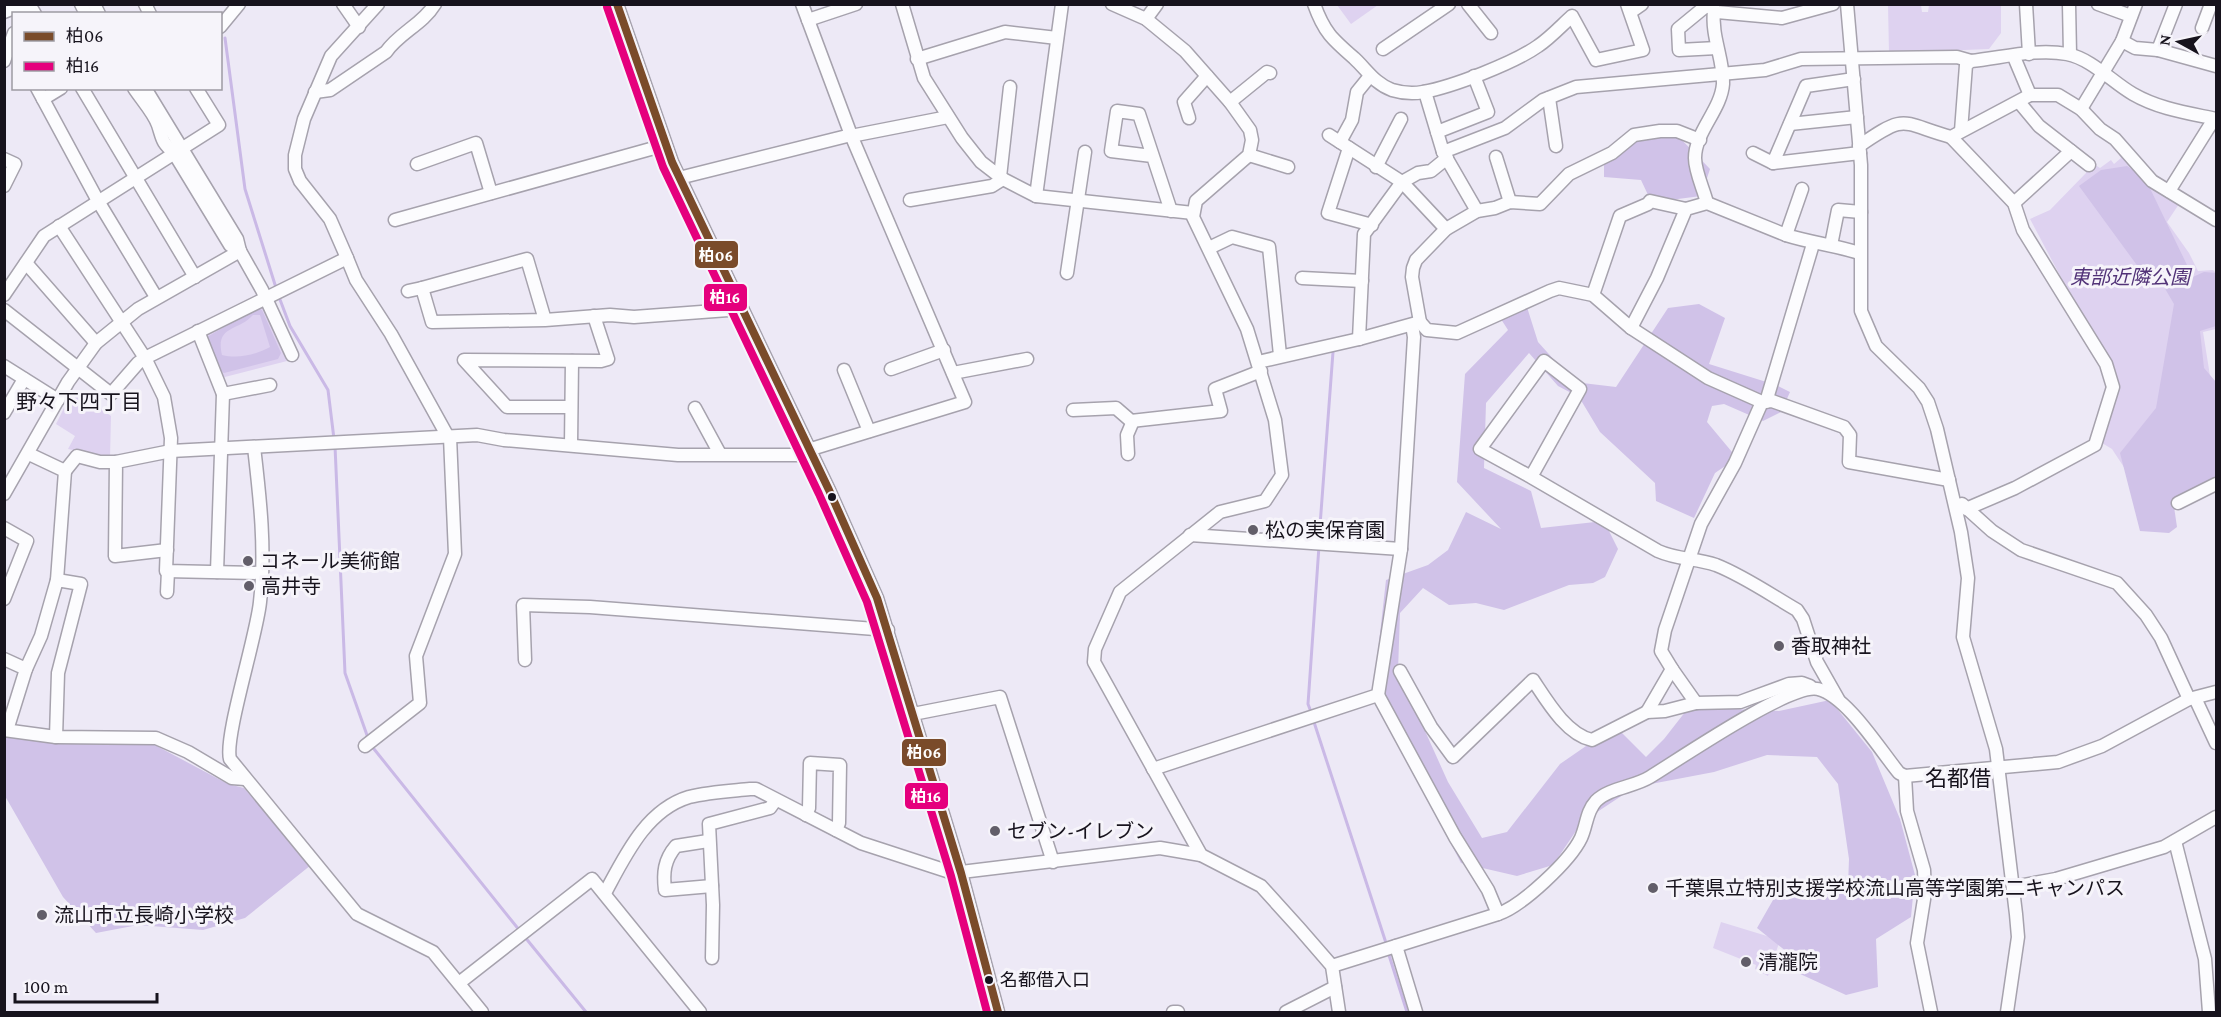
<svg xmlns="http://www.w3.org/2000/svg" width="2221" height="1017" font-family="'Crimson Pro','Noto Sans JP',serif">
<rect width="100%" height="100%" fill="#ede9f6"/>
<g fill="#ded2f0">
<path d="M1337,5H1378L1351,24Z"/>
<path d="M1888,5H1921L1922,12H1928L1929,5L2001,6V33L1989,49L1889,53Z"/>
<path d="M2122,153L2179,204L2167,222L2189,253L2198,271L2213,270L2216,273V329L2203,332L2211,382L2216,381V480L2178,500L2159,503L2135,484L2112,449L2102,443L2116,381L2030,219L2050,210L2086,173V166L2092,163L2100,168L2111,160L2114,164L2121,158L2119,155Z"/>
<path d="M259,306L264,307L287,361L221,378L205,334Z"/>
<path d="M73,390L111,416L110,458L68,449L75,436L56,424Z"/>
<path d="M1721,922L1780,940L1768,976L1755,969L1756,965L1713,948Z"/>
</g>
<g fill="#d0c2e8" fill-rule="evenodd">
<path d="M1677,135L1710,169L1701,196L1670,200L1649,197L1641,180L1604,177V163L1632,142Z"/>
<path d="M2127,166L2145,178L2187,265L2182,270L2188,279L2204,272L2216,273V326L2200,331L2204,368L2216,382V479L2173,500L2177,527L2169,533L2140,531L2120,453L2156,408L2174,304L2160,280L2139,268L2079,186L2101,170Z"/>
<path d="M1526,304L1538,342L1574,382L1616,387L1668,308L1699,304L1725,318L1709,364L1776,385L1790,392L1781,412L1763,421L1724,404L1712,406L1707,422L1737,458L1715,473L1694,518L1656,501L1655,483L1600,432L1579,397L1558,386L1529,353L1486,403L1484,468L1531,491L1541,528L1604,521L1618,549L1605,577L1593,583L1569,585L1504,610L1476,603L1449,605L1423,588L1400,613L1398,671L1448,782L1482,838L1507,832L1560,764L1615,726L1646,757L1664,739L1689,707L1779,711L1830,700L1872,752L1900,819L1915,875L1911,917L1876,939L1878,987L1846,995L1798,973L1797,960L1757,928L1777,893L1848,886L1849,859L1838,784L1817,757L1767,755L1714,772L1635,787L1582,822L1553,865L1517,876L1461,863L1416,777L1390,714L1377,660L1386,580L1428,565L1448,550L1466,512L1501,529L1457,482L1465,374L1508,330L1499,316Z"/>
<path d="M257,308L262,310L281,353L278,359L224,373L221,371L207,337ZM253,315H260L270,347C255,355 238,359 222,355C215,325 238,332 253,315Z"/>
<path d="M4,734L153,744L228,784L244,788L311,865L245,918L203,930L138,925L96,933L63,897L5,796Z"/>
</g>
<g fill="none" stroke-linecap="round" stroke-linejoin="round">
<g stroke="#cab9e6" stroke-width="3">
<path d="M225,38L245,189L277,291"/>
<path d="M279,297L290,326L328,390L334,439"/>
<path d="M335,446L345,673L368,738"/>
<path d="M1319,539L1333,352"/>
<path d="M1311,712L1308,704L1319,546"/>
<path d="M1313,719L1387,946"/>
<path d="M370,744L520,931"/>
<path d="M524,936L586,1012"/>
<path d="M1388,952L1407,1012"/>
</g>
<defs>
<g id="minor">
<path d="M29,4L35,14"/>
<path d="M81,4L86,14"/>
<path d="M94,4L99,14"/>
<path d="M145,4L150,14"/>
<path d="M343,4L359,27"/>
<path d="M617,4L672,162L829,490L877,598L961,873L998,1012"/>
<path d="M802,4L851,135L965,402L808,450"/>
<path d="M902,4L924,78L962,138L981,162L1003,179L1036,196L1193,213"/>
<path d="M1112,4L1146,19L1185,51L1230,102L1250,130L1252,140L1249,155L1196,201L1193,217L1247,329L1275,420L1282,475L1265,501L1220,512L1120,592L1095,649L1094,662L1201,855L1261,886L1299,928L1332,966L1339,1012"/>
<path d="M1314,4C1324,32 1332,39 1354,58C1367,70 1374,83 1392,90C1402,93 1413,94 1423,92C1452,87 1514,63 1538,46C1550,38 1561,26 1572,16L1596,60L1643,50L1627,4"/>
<path d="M1468,4L1491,33"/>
<path d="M1705,4L1717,12L1782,18L1833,4"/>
<path d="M1847,4L1861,165V311L1876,346L1919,388L1928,402L1937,429L1961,532L1968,578L1963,637L1996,749L2016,914L2018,937L2007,1012"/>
<path d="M2026,4L2029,54"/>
<path d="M2069,4L2070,54"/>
<path d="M2098,4L2131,16"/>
<path d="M1706,6L1678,29L1679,50L1717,48"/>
<path d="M1632,11L1642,4"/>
<path d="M4,12L14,8L22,10"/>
<path d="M1146,19L1157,4"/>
<path d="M808,20L856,4"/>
<path d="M220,27L239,4"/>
<path d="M2202,28L2211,4"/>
<path d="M2122,41L2135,48L2158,50L2216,66"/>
<path d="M1383,49L1449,4"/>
<path d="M2158,50L2176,4"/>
<path d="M2014,57L2030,95"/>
<path d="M917,59L1005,32L1057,38"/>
<path d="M4,61L14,33"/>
<path d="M37,88L98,201L156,297"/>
<path d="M82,88L195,277"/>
<path d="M134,88C141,99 154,113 158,125C163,140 161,141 174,153L230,245L240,251"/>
<path d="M145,88L237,239L240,251L262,290L292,355"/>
<path d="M315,92L330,90L386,52C399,33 423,24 435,4"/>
<path d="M1425,92L1443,152L1477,211"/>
<path d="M1549,98L1556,146"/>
<path d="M43,99L61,88"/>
<path d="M1230,102L1267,72L1270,73"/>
<path d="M2019,102L2039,126L2089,165"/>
<path d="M2081,109L2122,41L2136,4"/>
<path d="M1189,118L1184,102L1207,76"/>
<path d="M1790,124L1857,117"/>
<path d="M1961,131L1966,65L1971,61C2001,58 2037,48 2067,54C2092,59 2112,82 2133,94C2159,109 2188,113 2216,119"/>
<path d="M1437,132L1488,112L1474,76"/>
<path d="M1329,135L1402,182L1446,229"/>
<path d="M851,136L948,117"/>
<path d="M1951,137L2014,203L2023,230L2106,364L2113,387L2095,445L2015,488L1966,509"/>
<path d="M1340,142L1352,120L1357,92L1370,76"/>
<path d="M1859,146C1908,112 1900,123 1951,137L2030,95H2058L2081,109L2100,129L2115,139L2152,181L2216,220"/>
<path d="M1349,148L1328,213L1372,225"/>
<path d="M1443,152L1505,128L1543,100L1576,87L1765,70L1801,59L1957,57L1971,61"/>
<path d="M1753,153L1773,163L1860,153"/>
<path d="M1249,155L1288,167"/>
<path d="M1152,156L1111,151L1117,111L1139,114L1171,211"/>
<path d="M1496,157L1510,202"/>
<path d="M4,159L15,164L4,186"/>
<path d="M1773,163L1806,86L1854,79"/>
<path d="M417,164L476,143L491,193"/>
<path d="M1376,167L1401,119"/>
<path d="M1000,177L1010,87"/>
<path d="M679,178L851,135"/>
<path d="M1802,189L1786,235C1811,243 1835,245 1859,253"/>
<path d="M2169,191L2214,119"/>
<path d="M1036,196L1062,4"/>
<path d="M910,200L992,186L1003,179"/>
<path d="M1707,203C1704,190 1695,172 1695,158C1695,132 1721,110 1723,84C1724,60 1711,36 1714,11"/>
<path d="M2014,203L2071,151"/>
<path d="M395,220L665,145"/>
<path d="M59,226L145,358L164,397L171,438L166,571L261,573"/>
<path d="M1831,245L1838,210L1861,212"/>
<path d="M1209,248L1232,237L1269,247L1280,355"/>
<path d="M347,258L356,280L391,334L448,437"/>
<path d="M26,263L96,343"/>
<path d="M1067,273L1085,152"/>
<path d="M1302,278L1362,281"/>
<path d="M408,291L422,288"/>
<path d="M4,295L44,236L219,125L196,88"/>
<path d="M1593,295L1620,216L1648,204L1650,201L1686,209"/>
<path d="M4,310L111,394L138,363L145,358L347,258L330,219L300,181L295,169V155L304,119L331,56L378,4"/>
<path d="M545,320L527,259L422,288L432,322L545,320L610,315L634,317L742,309"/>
<path d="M1420,322L1412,277L1413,268L1416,260L1446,229L1477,211L1495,208L1510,202L1540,204L1569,174L1612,153L1634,135L1660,131H1677L1700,140"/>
<path d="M1631,328L1657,278L1686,209L1707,203L1786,235"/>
<path d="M198,331L223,394L217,572"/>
<path d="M1359,339L1364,234L1402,182L1418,173L1431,171L1447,158"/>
<path d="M1258,362L1359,339L1420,322L1427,330L1457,333L1550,291L1559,288L1593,295L1631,328L1708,378L1762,402L1772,401L1844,427L1850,435L1849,462L1949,480"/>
<path d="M4,366L58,400"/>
<path d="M891,369L944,350"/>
<path d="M844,370L869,431"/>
<path d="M953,373L1027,359"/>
<path d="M223,394L270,385"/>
<path d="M1766,402L1813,244"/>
<path d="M571,407H507L464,360L601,361L608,359L594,316"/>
<path d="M695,408L720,454"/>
<path d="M1073,410L1116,408L1131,421L1221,411L1215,389L1261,371"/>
<path d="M4,413L24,379"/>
<path d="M571,445L572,361"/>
<path d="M254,447C260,498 266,551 260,602C257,635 224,737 230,759L357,914L433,952L482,1012"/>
<path d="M29,454L65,471L57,580"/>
<path d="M1128,454L1127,435L1133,421"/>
<path d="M65,471L77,456L100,462H116"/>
<path d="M1531,477L1480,449L1544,361L1580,389L1531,477L1658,551C1678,560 1696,558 1716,565C1744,576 1771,595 1797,610L1803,619L1817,662L1838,699"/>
<path d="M4,494L68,382L96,343L138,309L240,251"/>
<path d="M2178,503L2216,484"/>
<path d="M1962,504L1992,531L2021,550L2117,583L2146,615L2161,638L2189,699"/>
<path d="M4,528L27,541L4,599"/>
<path d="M1190,535L1401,549"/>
<path d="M167,550L115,556L116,462L171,451L477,435L504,440L678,455H802L810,452"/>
<path d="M167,592L168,571"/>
<path d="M4,659L26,669L7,730"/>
<path d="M525,660L523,605L590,607L888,630"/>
<path d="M26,669L41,636L57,580L81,584L58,673L56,737"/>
<path d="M1672,669L1696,703"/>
<path d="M1400,671L1431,727L1453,757L1533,680C1547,701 1566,734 1592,740L1647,712L1665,711L1696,703L1740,702L1789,684L1802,683L1810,686"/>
<path d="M2195,698L2216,743"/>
<path d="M1647,712L1672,669L1661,651L1665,630L1701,524L1735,463L1762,402"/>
<path d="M913,714L1000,697L1053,862"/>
<path d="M4,730L56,737L156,738L188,752L232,778L245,779"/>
<path d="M365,746L420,703L416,656L455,554L450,437"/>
<path d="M1153,769L1378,695L1401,549L1414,337L1412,325"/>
<path d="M1905,776L1907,811L1924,870L1925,893L1917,943L1931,1012"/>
<path d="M806,815L809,808L810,763L840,765L839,823L836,830"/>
<path d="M708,841L676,846C664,860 663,873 665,890L712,886"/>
<path d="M2175,841L2205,959L2209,1012"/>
<path d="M2013,887L2056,879L2164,847L2216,817"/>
<path d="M605,893C625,856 646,810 689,797C709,792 730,791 750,789H756L861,843L953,873L1160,848L1201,855"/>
<path d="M1498,914C1522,906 1570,861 1581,838C1587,825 1586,812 1596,801C1609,788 1634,787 1650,777C1678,760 1790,683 1818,689C1847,696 1880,750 1899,773L1905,776L2058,762L2102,746L2189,699L2216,692"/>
<path d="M1396,946L1416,1012"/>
<path d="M712,958L713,905L709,824L770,808L775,801"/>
<path d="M1332,966L1498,914L1488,890L1455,837L1378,695"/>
<path d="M459,983L592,879L700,1012"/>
<path d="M1173,1012H1178"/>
<path d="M1286,1012L1335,987"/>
</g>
</defs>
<use href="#minor" stroke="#a6a2ad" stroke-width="15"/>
<use href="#minor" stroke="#fcfcfe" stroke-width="12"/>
<defs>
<path id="bus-1" d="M617,4L672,162L829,490L877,598L961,873L998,1012"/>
<path id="bus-2" d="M607,7L663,167L819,494L867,602L951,876L987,1012"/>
</defs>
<use href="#bus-1" stroke="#f6f4fa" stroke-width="12"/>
<use href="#bus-2" stroke="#f6f4fa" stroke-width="12"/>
<use href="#bus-1" stroke="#7a4b2a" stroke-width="8"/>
<use href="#bus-2" stroke="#e5007d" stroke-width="8"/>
</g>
<g fill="#17131d" stroke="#f6f4fa" stroke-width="2">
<circle cx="832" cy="497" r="5"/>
<circle cx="989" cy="980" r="5"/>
</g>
<g fill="#625e69" stroke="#f6f4fa" stroke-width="2">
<circle cx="1253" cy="530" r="6"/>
<circle cx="248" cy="561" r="6"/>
<circle cx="249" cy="586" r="6"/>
<circle cx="1779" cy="646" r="6"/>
<circle cx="995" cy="831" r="6"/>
<circle cx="1653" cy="888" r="6"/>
<circle cx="42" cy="915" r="6"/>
<circle cx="1746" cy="962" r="6"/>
</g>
<g text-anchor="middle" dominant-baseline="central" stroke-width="6" stroke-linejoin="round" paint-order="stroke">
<g font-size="18" fill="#17131d" stroke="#f6f4fa" text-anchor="start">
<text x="1000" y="980">名都借入口</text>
</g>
<g font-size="20" font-style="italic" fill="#523378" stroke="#f6f4fa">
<text x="2130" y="277">東部近隣公園</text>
</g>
<g font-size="20" fill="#17131d" stroke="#f6f4fa" text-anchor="start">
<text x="1265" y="530">松の実保育園</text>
<text x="260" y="561">コネール美術館</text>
<text x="261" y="586">高井寺</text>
<text x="1791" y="646">香取神社</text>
<text x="1007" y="831">セブン-イレブン</text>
<text x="1665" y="888">千葉県立特別支援学校流山高等学園第二キャンパス</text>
<text x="54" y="915">流山市立長崎小学校</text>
<text x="1758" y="962">清瀧院</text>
</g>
<g font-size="21" fill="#17131d" stroke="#f6f4fa">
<text x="79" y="402">野々下四丁目</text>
</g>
<g font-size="22" fill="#17131d" stroke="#f6f4fa">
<text x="1958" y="778">名都借</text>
</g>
</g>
<g stroke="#f6f4fa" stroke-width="2">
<rect x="694" y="240" width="45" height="29" rx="6" fill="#7a4b2a"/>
<rect x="703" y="283" width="45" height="29" rx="6" fill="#e5007d"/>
<rect x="901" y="738" width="46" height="29" rx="6" fill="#7a4b2a"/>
<rect x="904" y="782" width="45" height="28" rx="6" fill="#e5007d"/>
</g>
<g font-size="16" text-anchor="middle" font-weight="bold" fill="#fff">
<text x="716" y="261">柏06</text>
<text x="725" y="303">柏16</text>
<text x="924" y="758">柏06</text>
<text x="926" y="802">柏16</text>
</g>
<rect width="2221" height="1017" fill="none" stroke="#17131d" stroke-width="12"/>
<rect x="12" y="12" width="210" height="78" fill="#f6f4fa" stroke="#9d9aa2" stroke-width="1.5"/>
<rect x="24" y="32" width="30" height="9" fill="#7a4b2a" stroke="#9d9aa2" stroke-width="1.5"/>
<text x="66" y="42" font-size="18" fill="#17131d">柏06</text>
<rect x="24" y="62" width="30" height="9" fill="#e5007d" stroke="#9d9aa2" stroke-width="1.5"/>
<text x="66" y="72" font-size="18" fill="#17131d">柏16</text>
<g transform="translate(2179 42) rotate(278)" stroke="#f6f4fa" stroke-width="4.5" paint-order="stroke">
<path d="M0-4.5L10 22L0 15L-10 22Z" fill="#17131d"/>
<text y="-9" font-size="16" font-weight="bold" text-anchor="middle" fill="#17131d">N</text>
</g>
<path d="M15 993v9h142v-9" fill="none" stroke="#17131d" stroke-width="3"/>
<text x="24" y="993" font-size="18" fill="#17131d" stroke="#f6f4fa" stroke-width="4.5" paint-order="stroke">100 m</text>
</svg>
